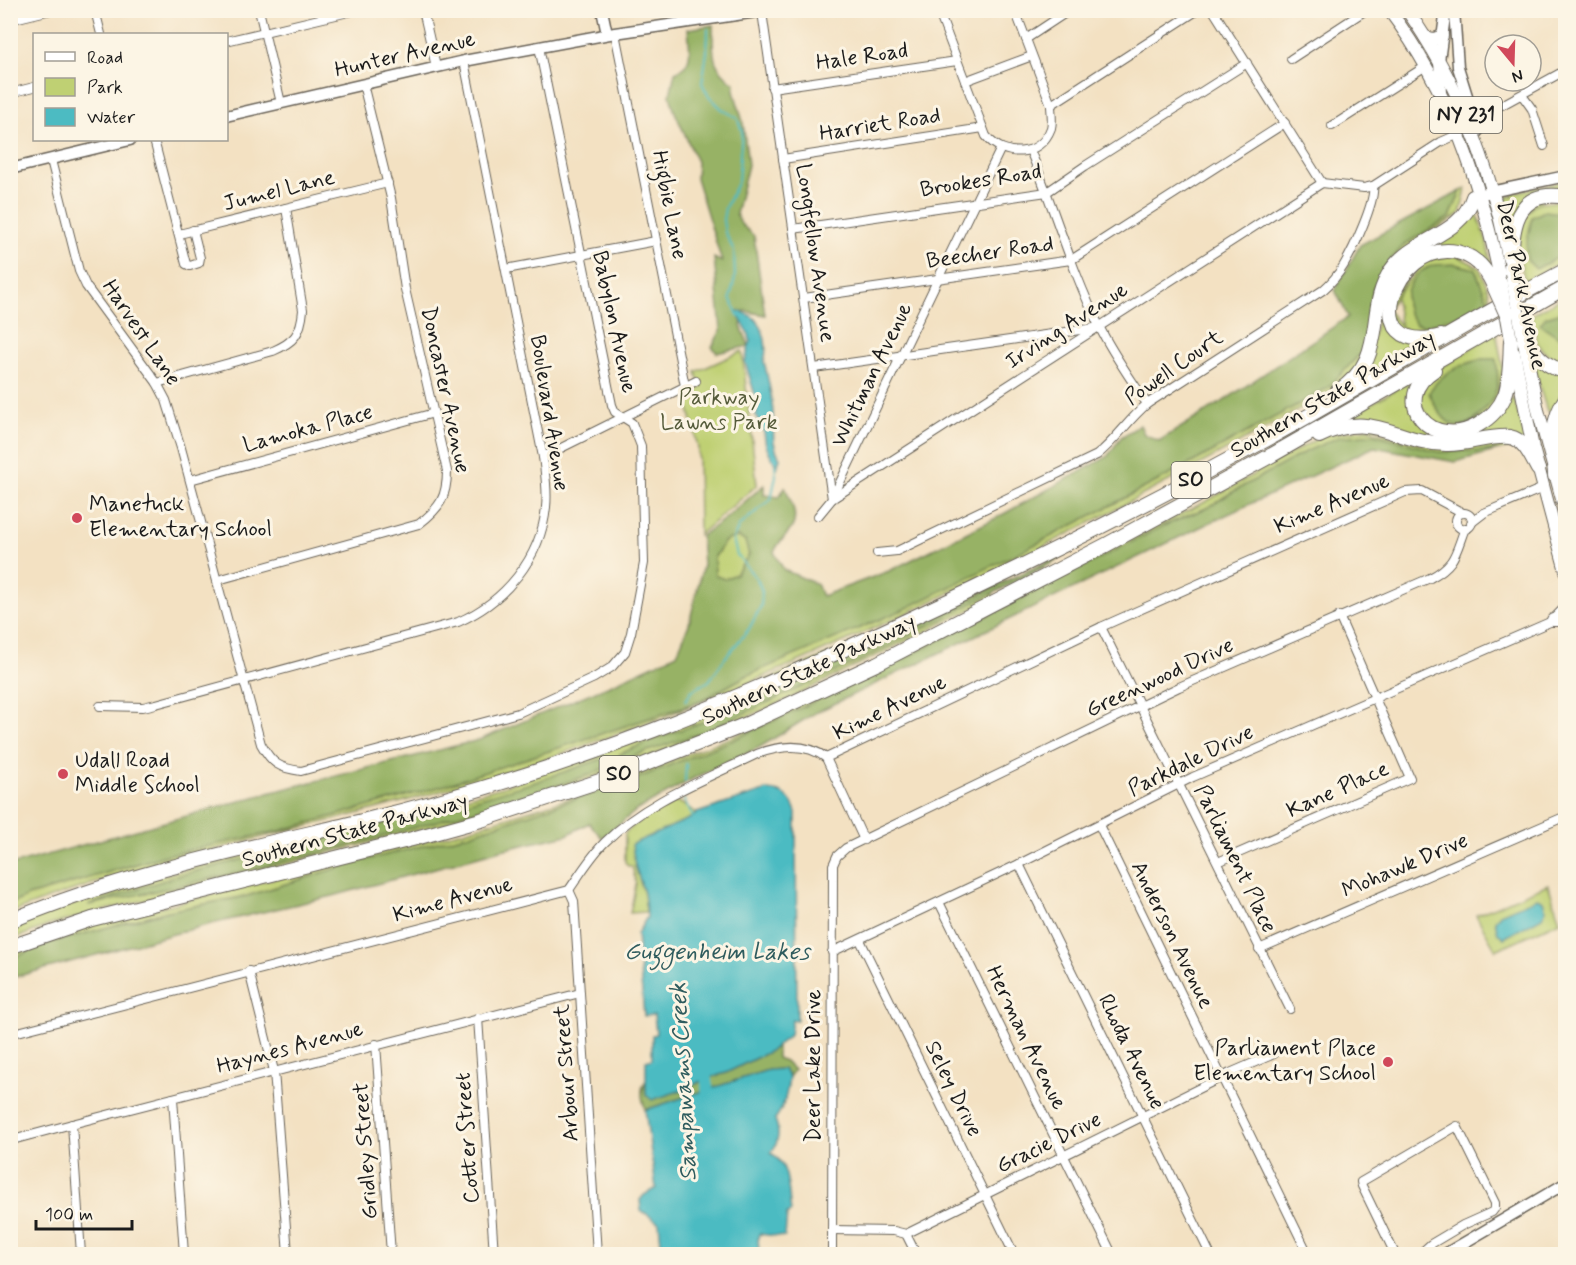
<svg xmlns="http://www.w3.org/2000/svg" width="1576" height="1265" font-family="Mynerve,sans-serif">
<rect width="100%" height="100%" fill="#fcf5e5"/>
<filter id="ink" filterUnits="userSpaceOnUse"><feTurbulence type="fractalNoise" baseFrequency=".0167" numOctaves="2"/><feDisplacementMap in="SourceGraphic" scale="12" xChannelSelector="R" yChannelSelector="G"/><feConvolveMatrix kernelMatrix="1 2 1 2 8 2 1 2 1" color-interpolation-filters="sRGB"/></filter>
<filter id="wash" filterUnits="userSpaceOnUse"><feTurbulence type="fractalNoise" baseFrequency=".008" numOctaves="4" result="noise"/><feDisplacementMap in="SourceGraphic" scale="24" xChannelSelector="R" yChannelSelector="G"/><feGaussianBlur stdDeviation="1.35" result="paint"/><feColorMatrix in="noise" values="0 0 0 0 0 0 0 0 0 0 0 0 0 0 0 0 0 1.4 0 .05"/><feComposite in="paint" operator="in"/></filter>
<g filter="url(#wash)">
<rect width="100%" height="100%" fill="#f3e1c2"/>
<g fill="#bfd073" stroke="#6e7648" stroke-width="1.5">
<path d="M1565,181V194L1557,191L1510,221L1506,218L1504,203L1509,195L1511,197L1513,195L1512,193Z"/>
<path d="M1466,189L1460,214L1409,246L1373,321L1358,367L1332,391C1081,533 822,666 548,758C473,783 397,804 320,823C215,849 111,873 11,913V904L28,896L167,855L283,830L446,785L701,701L746,676L1042,541L1177,471L1328,388L1368,327L1373,288L1387,264L1405,244L1450,217L1461,191Z"/>
<path d="M1565,200V259L1533,277L1525,284L1517,243L1518,224L1535,204Z"/>
<path d="M1475,207L1487,243L1494,279L1476,257H1419L1387,310L1417,345L1358,381L1393,272Z"/>
<path d="M1455,255L1479,267L1488,289L1491,303L1423,336L1401,328L1395,297L1425,260Z"/>
<path d="M1565,296V367C1537,349 1537,348 1531,315Z"/>
<path d="M1496,331L1503,369L1499,391L1502,393L1488,414L1459,429L1433,424L1418,402L1430,373L1454,360Z"/>
<path d="M742,351L757,485L699,535L698,448L686,395L701,388L696,372Z"/>
<path d="M1537,358L1565,374V393L1553,414L1547,411L1536,376L1533,361Z"/>
<path d="M1415,378L1412,408L1450,437L1514,398L1526,442L1452,441L1344,423L1348,417Z"/>
<path d="M1366,429L1431,446L1507,439L1520,446L1499,450L1439,452L1374,434L1264,475L1229,494L1209,507L1163,526L883,669L733,740L635,779L467,835L357,862L247,896L168,911L46,944L11,959V953L94,924L464,831L577,796L732,737L1205,502L1324,435Z"/>
<path d="M737,536L746,541L749,555L736,574L724,579L715,575L714,558L725,541Z"/>
<path d="M1063,554L1056,561L992,594L994,598L788,699L721,728L606,773L470,817L102,911L50,925L11,940V927L44,914L151,878L319,837L503,787L992,587Z"/>
<path d="M672,802H679L697,813L635,865L644,893L646,912L630,913L636,884L632,866H628L625,862V833L645,816Z"/>
<path d="M1548,884L1560,921L1496,950L1476,915Z"/>
</g>
<g fill="#97b265" stroke="#5a6740" stroke-width="1.5" fill-rule="evenodd">
<path d="M713,25C714,57 709,63 735,84L734,91L743,122L748,165L736,214L741,224L754,236L765,315L744,311L741,326L749,346L717,353L712,347L721,330L714,258L722,262L696,178L697,162L674,110L670,95L675,72C695,66 689,46 688,29Z"/>
<path d="M1461,191L1450,217L1405,244L1387,264L1373,288L1368,327L1361,353L1328,388L1177,471L1042,541L905,609L746,676L701,701L446,785L283,830L167,855L28,896L11,904V865L272,792L479,740L617,682L677,654L689,624L703,565L701,536L726,518L764,485V495L779,497L785,487C790,500 800,516 791,529C785,538 779,541 774,552L784,570L817,584L822,596L889,571L998,517L1107,457L1121,437L1140,425L1144,434L1159,441L1222,402L1348,317L1335,290L1360,245ZM737,537L745,541L749,555L736,574L724,579L715,575L714,558L725,541Z"/>
<path d="M1545,211L1560,213L1565,223V254L1536,269L1527,260L1526,247L1532,217Z"/>
<path d="M1455,264L1475,269L1488,301L1470,312L1424,326L1416,324C1414,321 1410,316 1408,312C1400,292 1415,269 1436,265C1442,264 1449,265 1455,264Z"/>
<path d="M1565,311V338L1559,337L1540,324L1546,317Z"/>
<path d="M1482,359H1496C1497,368 1499,379 1497,387C1494,402 1472,430 1455,425C1442,422 1434,403 1429,393C1439,374 1462,364 1482,359Z"/>
<path d="M1374,434L1439,452L1499,450L1455,462L1374,447L1211,522L815,713L760,747L694,778L637,810L602,838L589,823L567,835L501,850L333,896L207,925L11,978L10,959L46,944L168,911L247,896L357,862L467,835L635,779L733,740L883,669L1163,526L1209,507L1229,494L1307,451L1339,437Z"/>
<path d="M1052,560L1056,561L861,660L701,733L622,760L619,757L620,754C656,737 694,726 730,711C790,685 850,658 908,630C956,607 1003,582 1052,560Z"/>
<path d="M607,757L611,765L592,774C427,828 259,871 88,905L177,876L463,803L535,782Z"/>
<path d="M777,1045V1058L785,1061L794,1070L789,1077L782,1069L768,1070L645,1110C643,1101 639,1091 645,1082L646,1095L685,1089L706,1079L726,1073L770,1051Z"/>
</g>
<g fill="#4cbbc2" stroke="#346c6f" stroke-width="1.5">
<path d="M736,311C743,312 750,314 755,319C765,328 768,349 764,361C768,378 772,395 773,413C775,431 770,441 780,458L777,468L766,446L764,433L756,416L758,405L745,362L750,342L749,335Z"/>
<path d="M767,790C783,791 791,797 796,812L797,1020H792L790,1035L770,1051L726,1073L706,1079L685,1089L652,1100L646,1095V1061L652,1059V1035L656,1034L654,1015L644,1016L637,934L647,917L644,893L635,865L632,844L693,817L697,813Z"/>
<path d="M1537,898L1543,901L1546,910L1542,917L1504,938L1498,933L1495,921L1500,914Z"/>
<path d="M783,1069L789,1077C787,1093 785,1106 775,1119C780,1132 779,1142 771,1153C790,1164 788,1192 791,1212L787,1214L785,1237L759,1234L758,1237L759,1254H662L659,1223L641,1210L640,1200L644,1195L656,1188L645,1110L768,1070Z"/>
</g>
<g fill="none" stroke-linecap="round" stroke-linejoin="round">
<g stroke="#4cbbc2" stroke-width="2">
<path d="M709,14V10"/>
<path d="M708,29L707,52L702,83L708,95L722,109L737,118L742,131L738,181L725,208L723,220L725,232L734,251L735,278L730,298L739,317"/>
<path d="M686,701L691,691L709,681L725,658L749,629L761,606L762,591L757,579L737,555L733,539L739,526L771,499L776,476L775,465"/>
<path d="M685,782L686,764"/>
<path d="M684,800L693,817"/>
</g>
<path stroke="#4cbbc2" stroke-width="12" d="M706,1063L708,1105"/>
</g>
</g>
<g filter="url(#ink)">
<g fill="none" stroke-linecap="round" stroke-linejoin="round">
<defs>
<g id="street">
<path d="M95,10L101,34"/>
<path d="M259,10L281,103"/>
<path d="M423,10L436,67"/>
<path d="M938,10L986,136C1004,158 1040,158 1051,128C1053,121 1051,112 1051,105L1015,10"/>
<path d="M1213,10L1322,183"/>
<path d="M762,12L832,499L1322,183"/>
<path d="M10,20L51,10"/>
<path d="M615,33L685,386"/>
<path d="M1026,39L1070,10"/>
<path d="M226,41L357,10"/>
<path d="M1291,59L1366,10"/>
<path d="M965,81L1032,56"/>
<path d="M772,88L957,61"/>
<path d="M10,93L34,87"/>
<path d="M1522,95L1532,109L1544,146"/>
<path d="M1051,105L1198,10"/>
<path d="M1472,114L1502,105L1566,70"/>
<path d="M1332,126L1426,66"/>
<path d="M154,140L186,264L190,266L199,263L200,258L193,230"/>
<path d="M1030,150C1054,208 1071,269 1099,326C1112,353 1131,379 1147,404"/>
<path d="M783,159L983,128"/>
<path d="M51,160L79,271L86,286L157,383L166,400L181,448L261,744C272,764 279,768 301,771L518,713L594,678L612,667L625,652L631,633L644,563L641,446L632,423L615,412L612,405L539,47"/>
<path d="M1322,183L1364,188L1373,186L1441,142L1459,134"/>
<path d="M793,229L1047,192L1085,166L1247,63"/>
<path d="M179,234L388,183"/>
<path d="M506,269L656,241"/>
<path d="M804,298L1071,260L1285,123"/>
<path d="M814,368L1094,328"/>
<path d="M157,383L273,351C294,342 301,334 303,310L286,208"/>
<path d="M543,457L696,381"/>
<path d="M190,480L434,413"/>
<circle cx="1464" cy="521" r="8"/>
<path d="M818,516L832,499L1001,148"/>
<path d="M1471,523L1484,513L1543,488"/>
<path d="M877,553L897,551L1097,455C1116,440 1128,420 1147,404L1323,290C1331,283 1338,275 1344,265C1353,250 1376,201 1373,186"/>
<path d="M218,580L419,524C440,508 447,497 447,471L405,289L391,198L363,84"/>
<path d="M1101,627L1290,1009"/>
<path d="M100,706L143,707L156,704L458,622C504,602 541,559 546,507C548,490 545,473 543,457L464,61"/>
<path d="M826,758L864,840"/>
<path d="M1099,825L1308,1254"/>
<path d="M1218,862L1410,778L1339,616"/>
<path d="M1019,864L1210,1254"/>
<path d="M569,890L574,901L597,1254"/>
<path d="M939,902L1112,1254"/>
<path d="M860,940L1014,1254"/>
<path d="M1259,949L1566,816"/>
<path d="M832,952L1019,864L1193,777L1550,622L1566,606"/>
<path d="M249,971L274,1071L288,1254"/>
<path d="M478,1018L494,1254"/>
<path d="M10,1034L569,890C580,874 591,856 605,842C646,801 706,779 757,754C779,746 806,742 826,758L1101,627L1405,492L1422,491L1463,513"/>
<path d="M376,1044L391,1254"/>
<path d="M173,1098L184,1254"/>
<path d="M72,1124L81,1254"/>
<path d="M10,1142L16,1139L72,1124L580,993"/>
<path d="M832,1230L894,1231L906,1234L1230,1073L1274,1054"/>
<path d="M906,1234L916,1254"/>
<path d="M832,1254L833,865L837,856L846,848L1179,687L1430,578C1456,564 1455,554 1465,528"/>
<path d="M1395,1254L1362,1186L1361,1182L1457,1126L1495,1203V1208L1492,1212L1463,1225L1431,1244L1420,1254"/>
</g>
<g id="secondary">
<path d="M602,10L607,34"/>
<path d="M1454,10L1458,67L1478,131"/>
<path d="M1441,93L1439,61L1445,16L1448,10"/>
<path d="M226,116L464,61L615,33L770,10"/>
<path d="M10,169L130,140"/>
<path d="M1486,193L1566,176"/>
<path d="M1445,1254L1566,1183"/>
</g>
<g id="primary">
<path d="M1389,10C1451,92 1481,184 1501,283"/>
<path d="M1407,10C1460,85 1491,168 1508,257"/>
<path d="M1425,37L1434,39L1442,36"/>
<path d="M1523,338L1538,410L1566,514"/>
<path d="M1514,353L1533,448L1566,571"/>
<path d="M1553,620H1566"/>
</g>
<g id="highway">
<path d="M1511,273C1512,236 1510,187 1566,197"/>
<path d="M1441,336C1356,358 1392,240 1457,252C1474,256 1486,269 1493,284"/>
<path d="M1523,337C1535,353 1545,368 1566,371"/>
<path d="M1434,370C1388,400 1432,452 1478,425C1490,418 1500,408 1505,395C1511,378 1510,358 1511,340"/>
<path d="M1337,392C1391,357 1363,312 1392,269C1415,237 1461,237 1473,197L1480,195"/>
<path d="M1319,436C1374,409 1396,443 1446,444C1467,445 1489,435 1510,437C1525,440 1531,457 1538,469"/>
<path d="M1555,476C1554,448 1549,422 1566,398"/>
<path d="M10,921C123,874 244,849 362,821C461,797 559,766 654,730C742,696 827,658 912,618C1033,562 1152,502 1269,438C1369,383 1465,323 1566,270"/>
<path d="M10,947L92,919L412,839L481,820L615,776L747,724L876,664L1106,545L1272,455L1566,287"/>
</g>
</defs>
<use href="#street" stroke="#676156" stroke-width="10"/>
<use href="#secondary" stroke="#676156" stroke-width="13"/>
<use href="#primary" stroke="#676156" stroke-width="14"/>
<use href="#highway" stroke="#676156" stroke-width="16"/>
<use href="#street" stroke="#fff" stroke-width="8"/>
<use href="#secondary" stroke="#fff" stroke-width="10"/>
<use href="#primary" stroke="#fff" stroke-width="12"/>
<use href="#highway" stroke="#fff" stroke-width="14"/>
<defs>
<g id="primary-bridge">
<path d="M1511,273L1523,337"/>
<path d="M1501,283L1511,340"/>
</g>
<path id="highway-bridge" d="M1493,284L1507,315"/>
</defs>
<use href="#primary-bridge" stroke="#676156" stroke-width="14" stroke-linecap="butt"/>
<use href="#highway-bridge" stroke="#676156" stroke-width="16" stroke-linecap="butt"/>
<use href="#primary-bridge" stroke="#fff" stroke-width="12"/>
<use href="#highway-bridge" stroke="#fff" stroke-width="14"/>
</g>
</g>
<g fill="#d1495b" stroke="#fcf5e5" stroke-width="2">
<circle cx="77" cy="518" r="6"/>
<circle cx="63" cy="774" r="6"/>
<circle cx="1388" cy="1062" r="6"/>
</g>
<g text-anchor="middle" dominant-baseline="central" stroke-width="6" stroke-linejoin="round" paint-order="stroke">
<g fill="#fcf5e5" stroke="#5f5d58" stroke-width="1.5">
<rect x="1430" y="97" width="72" height="36" rx="4.5"/>
<rect x="1171.5" y="462" width="39" height="36" rx="4.5"/>
<rect x="599.5" y="756" width="39" height="36" rx="4.5"/>
</g>
<g font-size="21" font-weight="bold" fill="#1c1c1c">
<text x="1466" y="115">NY 231</text>
<text x="1191" y="480">SO</text>
<text x="619" y="774">SO</text>
</g>
<g font-size="22" fill="#1c1c1c" stroke="#fcf5e5">
<text transform="translate(405 55) rotate(-13)">Hunter Avenue</text>
<text transform="translate(862 57) rotate(-8)">Hale Road</text>
<text transform="translate(880 125) rotate(-9)">Harriet Road</text>
<text transform="translate(981 181) rotate(-9)">Brookes Road</text>
<text transform="translate(279 191) rotate(-14)">Jumel Lane</text>
<text transform="translate(669 205) rotate(79)">Higbie Lane</text>
<text transform="translate(815 253) rotate(82)">Longfellow Avenue</text>
<text transform="translate(990 253) rotate(-8)">Beecher Road</text>
<text transform="translate(1521 285) rotate(78)">Deer Park Avenue</text>
<text transform="translate(614 322) rotate(78)">Babylon Avenue</text>
<text transform="translate(1067 326) rotate(-33)">Irving Avenue</text>
<text transform="translate(141 333) rotate(56)">Harvest Lane</text>
<text transform="translate(1174 368) rotate(-35)">Powell Court</text>
<text transform="translate(872 375) rotate(-64)">Whitman Avenue</text>
<text transform="translate(445 390) rotate(78)">Doncaster Avenue</text>
<text transform="translate(1333 395) rotate(-30)">Southern State Parkway</text>
<text transform="translate(549 413) rotate(81)">Boulevard Avenue</text>
<text transform="translate(308 429) rotate(-15)">Lamoka Place</text>
<text transform="translate(1332 504) rotate(-23)">Kime Avenue</text>
<text transform="translate(809 670) rotate(-25)">Southern State Parkway</text>
<text transform="translate(1160 678) rotate(-25)">Greenwood Drive</text>
<text transform="translate(890 708) rotate(-26)">Kime Avenue</text>
<text transform="translate(1191 761) rotate(-26)">Parkdale Drive</text>
<text transform="translate(1338 790) rotate(-24)">Kane Place</text>
<text transform="translate(355 831) rotate(-15)">Southern State Parkway</text>
<text transform="translate(1235 859) rotate(64)">Parliament Place</text>
<text transform="translate(1405 866) rotate(-23)">Mohawk Drive</text>
<text transform="translate(453 900) rotate(-15)">Kime Avenue</text>
<text transform="translate(1172 935) rotate(64)">Anderson Avenue</text>
<text transform="translate(1026 1038) rotate(64)">Herman Avenue</text>
<text transform="translate(290 1048) rotate(-15)">Haynes Avenue</text>
<text transform="translate(1131 1052) rotate(64)">Rhoda Avenue</text>
<text transform="translate(814 1066) rotate(-90)">Deer Lake Drive</text>
<text transform="translate(567 1073) rotate(-94)">Arbour Street</text>
<text transform="translate(953 1089) rotate(64)">Seley Drive</text>
<text transform="translate(468 1138) rotate(-94)">Cotter Street</text>
<text transform="translate(1049 1143) rotate(-26)">Gracie Drive</text>
<text transform="translate(366 1151) rotate(-94)">Gridley Street</text>
</g>
<g font-size="22" fill="#555b3a" stroke="#fcf5e5">
<text x="719" y="398">Parkway<tspan x="719" dy="25">Lawns Park</tspan></text>
</g>
<g font-size="22" fill="#1c1c1c" stroke="#fcf5e5" text-anchor="start">
<text x="89" y="505">Manetuck<tspan x="89" dy="25">Elementary School</tspan></text>
<text x="75" y="761">Udall Road<tspan x="75" dy="25">Middle School</tspan></text>
<text x="1376" y="1049" text-anchor="end">Parliament Place<tspan x="1376" dy="25">Elementary School</tspan></text>
</g>
<g font-size="24" font-style="italic" fill="#2f5c5e" stroke="#fcf5e5">
<text x="717" y="952">Guggenheim Lakes</text>
<text transform="translate(684 1082) rotate(-93)">Sampawams Creek</text>
</g>
</g>
<rect width="1576" height="1265" fill="none" stroke="#fcf5e5" stroke-width="36"/>
<rect x="33" y="33" width="195" height="108" fill="#fcf5e5" stroke="#a29e95" stroke-width="1.5"/>
<rect x="45" y="52" width="30" height="9" fill="#ffffff" stroke="#a29e95" stroke-width="1.5"/>
<text x="87" y="63" font-size="18" fill="#1c1c1c">Road</text>
<rect x="45" y="78" width="30" height="18" fill="#bfd073" stroke="#a29e95" stroke-width="1.5"/>
<text x="87" y="93" font-size="18" fill="#1c1c1c">Park</text>
<rect x="45" y="108" width="30" height="18" fill="#4cbbc2" stroke="#a29e95" stroke-width="1.5"/>
<text x="87" y="123" font-size="18" fill="#1c1c1c">Water</text>
<g transform="translate(1513 63) rotate(161)"><circle r="28" fill="#fcf5e5" stroke="#a29e95" stroke-width="1.5"/>
<path d="M0-4.5L10 22L0 15L-10 22Z" fill="#d1495b"/>
<text y="-9" font-size="16" font-weight="bold" text-anchor="middle" fill="#1c1c1c">N</text>
</g>
<path d="M36 1220v9h96v-9" fill="none" stroke="#1c1c1c" stroke-width="3"/>
<text x="45" y="1220" font-size="18" fill="#1c1c1c" stroke="#fcf5e5" stroke-width="4.5" paint-order="stroke">100 m</text>
</svg>
